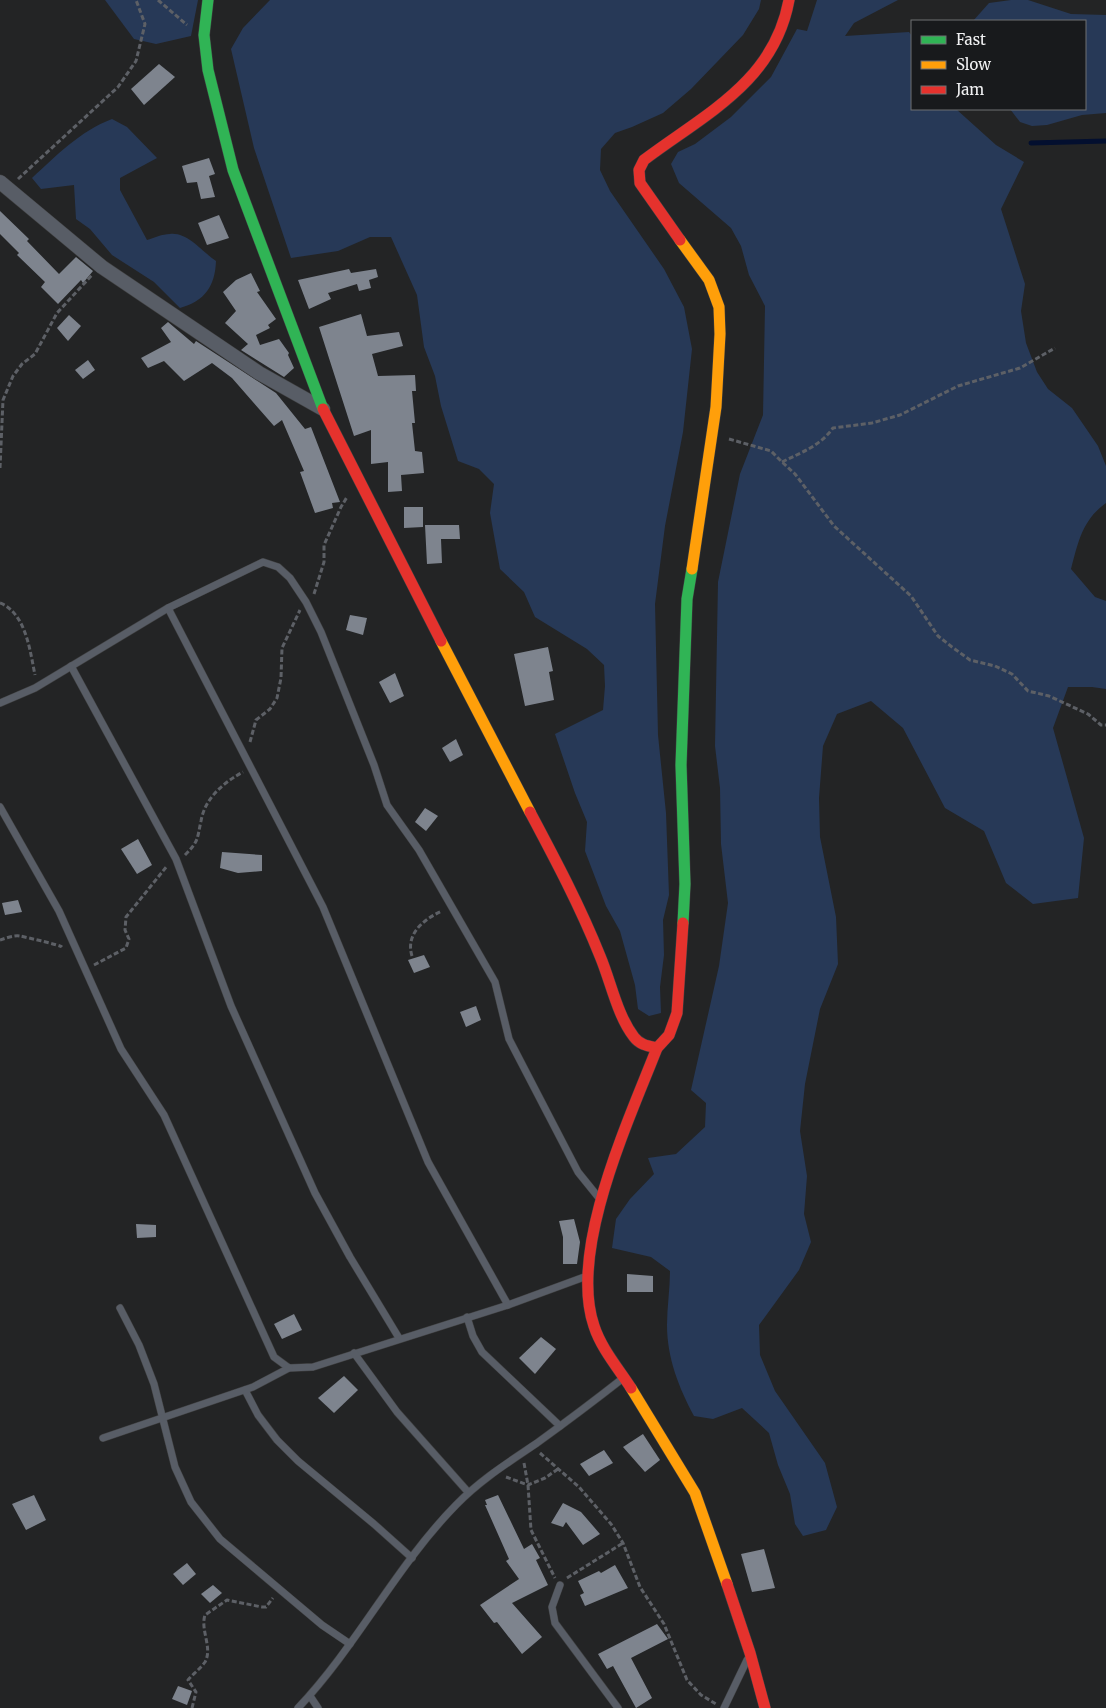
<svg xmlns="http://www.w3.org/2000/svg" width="1106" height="1708" font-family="Merriweather,serif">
<rect width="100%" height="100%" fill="#232425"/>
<g fill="#273957">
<path d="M105,0H198L191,36L156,44L134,39Z"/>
<path d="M270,0H761L759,9L743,35L691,89L663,113L632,127L615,133L601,149L600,170L610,191L664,269L684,307L692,349L683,432L665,526L655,604L658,735L666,813L669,895L663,920L664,955L660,987L661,1013L649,1016L638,1009L635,985L620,931L606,906L585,851L587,822L575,793L555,734L603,710L605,686L604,665L587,649L535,617L524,592L500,569L490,513L494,484L479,469L458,461L441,406L435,376L424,347L417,295L391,237H370L338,251L291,258L254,148L231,49L243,28Z"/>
<path d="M817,0H898L854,23L845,36L909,32L912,36V109H956L996,145L1024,162L1001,209L1025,284L1021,311L1026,343L1037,372L1048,389L1072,408L1098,446L1106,466V503C1082,520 1078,543 1071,569L1095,597L1106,601V689L1092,687H1068L1053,728L1084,838L1078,898L1033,904L1006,883L984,831L945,808L903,728L871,701L837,714L823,746L819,798L820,837L836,917L838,964L820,1009L805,1084L800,1131L807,1176L804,1214L811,1242L799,1270L759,1325L760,1355L775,1391L825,1463L837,1507L826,1530L803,1536L795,1524L790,1494L778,1465L769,1433L742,1408L713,1419L694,1416C679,1388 667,1358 667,1325C667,1307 670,1289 670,1271L651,1257L612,1248L616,1219L630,1199L654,1174L648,1158L676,1154L705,1127L706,1103L691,1090L719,966L728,903L721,844L720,788L715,746L718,582L740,474L763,415L765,306L749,275L741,246L731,228L679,183L671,164L678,152L695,144L731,117L771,77L797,29L807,31Z"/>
<path d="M1011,0H1028L1071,14L1106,15V113L1082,115L1047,125L1032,126L1020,122L1010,109H1085V21H973L989,3Z"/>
<path d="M112,119L127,127L157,158L120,178V190L147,240C154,238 162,234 170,234C188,232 202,252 216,261C215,286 205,301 180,308L154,282L112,255L90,229L76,219L74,185L41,189L32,178C56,156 80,131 112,119Z"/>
</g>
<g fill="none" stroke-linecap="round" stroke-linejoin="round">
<path stroke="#030f2f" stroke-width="5" d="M1031,143L1106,141"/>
</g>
<g fill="#7e848e">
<path d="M159,64L175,77L144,105L131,89Z"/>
<path d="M209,158L215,174L209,176L215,197L201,199L197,182L187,183L182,166Z"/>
<path d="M0,211L29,239L27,241L59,274L76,257L93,271L83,283L81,280L58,304L41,287L45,282L17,255L19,253L0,234Z"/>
<path d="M219,215L229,238L207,245L198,223Z"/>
<path d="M349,269L351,273L376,269L378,277L369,280L371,288L359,291L357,284L328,293L331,299L309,309L298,280Z"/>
<path d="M251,273L260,291L257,292L276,319L268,325L270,328L256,335L260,345L279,339L289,353L288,355L294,368L284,377L241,350L248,344L225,323L236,311L223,292L236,280Z"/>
<path d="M361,314L367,336L399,332L403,346L372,354L378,376L415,375L416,391H412L415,423H412L415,451L422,452L424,473L401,475L402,491L388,492V462L371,464V430L354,436L319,327Z"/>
<path d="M69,315L81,326L68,341L57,328Z"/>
<path d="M168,322L194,344L196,341L276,393L305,429L311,427L340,502L332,503L333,508L315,513L300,472L304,471L282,420L274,426L232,378L212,363L184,381L164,361L148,368L141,358L171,342L161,328Z"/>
<path d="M88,360L95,370L83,379L75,370Z"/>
<path d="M404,507H423V527L404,528Z"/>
<path d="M425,525H459L460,539H441L442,563L427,564Z"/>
<path d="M350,615L367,618L363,635L346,630Z"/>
<path d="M548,647L553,671L549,672L554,700L525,706L514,654Z"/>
<path d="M395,673L404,696L390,703L379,682Z"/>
<path d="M456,739L463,755L450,762L442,748Z"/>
<path d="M425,808L438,816L426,831L415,822Z"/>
<path d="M138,839L152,865L137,874L121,849Z"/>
<path d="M222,852L262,855V871L238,873L220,868Z"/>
<path d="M18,900L22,912L5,915L2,903Z"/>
<path d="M424,955L430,967L414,973L408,960Z"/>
<path d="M476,1006L481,1020L466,1027L460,1012Z"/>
<path d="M574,1219L580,1242L577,1264H563V1237L559,1221Z"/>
<path d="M136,1224L156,1225V1237L137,1238Z"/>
<path d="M627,1274L653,1276V1292H627Z"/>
<path d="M294,1314L302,1330L282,1339L274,1324Z"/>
<path d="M541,1337L556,1349L535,1374L519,1358Z"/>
<path d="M344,1376L358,1390L334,1413L318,1398Z"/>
<path d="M643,1434L660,1460L645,1472L623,1447Z"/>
<path d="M604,1450L613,1463L589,1476L580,1464Z"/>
<path d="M34,1495L46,1520L26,1530L12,1504Z"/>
<path d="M498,1495L524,1549L532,1544L540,1558L536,1560L548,1585L512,1603L542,1637L522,1654L497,1622L494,1623L480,1605L519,1579L506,1561L509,1559L485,1505H487L485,1500Z"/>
<path d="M563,1503L581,1512L600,1534L583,1545L566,1522L563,1527L551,1523Z"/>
<path d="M764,1549L775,1588L752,1592L741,1554Z"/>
<path d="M187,1563L196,1574L183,1585L173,1574Z"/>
<path d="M615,1565L628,1588L585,1606L580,1595L584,1593L578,1581L599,1571L601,1573Z"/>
<path d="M213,1585L222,1593L210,1603L201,1594Z"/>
<path d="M657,1624L668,1639L631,1658L652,1698L636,1708L613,1666L607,1669L598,1654Z"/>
<path d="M178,1686L192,1691L187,1705L172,1699Z"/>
</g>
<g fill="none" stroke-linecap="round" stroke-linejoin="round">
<defs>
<g id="lane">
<path d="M168,608L323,907L428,1162L508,1305"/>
<path d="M71,666L176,859L231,1006L315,1193L350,1257L399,1338"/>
<path d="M0,703L35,688L168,608L263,562L278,567L290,578L306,602L321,632L374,765L387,805L419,850L495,982L509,1039L578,1172L599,1198"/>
<path d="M0,807L59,911L121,1049L164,1115L274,1357L289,1368L313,1367L508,1305L587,1276"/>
<path d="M120,1308L139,1345L154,1384L175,1467L191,1502L220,1539L322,1625L350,1644"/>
<path d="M467,1317L473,1336L482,1352L560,1426"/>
<path d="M354,1353L397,1412L468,1492"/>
<path d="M245,1390L258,1415L277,1440L298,1461L374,1524L412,1558"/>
<path d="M103,1438L253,1387L289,1368"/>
<path d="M560,1585L552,1607L555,1623L618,1708"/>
<path d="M310,1696L318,1708"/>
<path d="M298,1708C357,1646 396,1566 456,1505C480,1480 509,1462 537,1443C566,1422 594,1401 622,1379"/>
<path d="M724,1708L747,1660"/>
</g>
<path id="street" d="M0,182L102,267L259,373L323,409"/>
<g id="fast">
<path d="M208,0L204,35L208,70L233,170L323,409"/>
<path d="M683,923L685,884L681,765L687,599L692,569"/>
</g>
<g id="slow">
<path d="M680,240L709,280L719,307L720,334L716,407L692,569"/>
<path d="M441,641L530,812"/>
<path d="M631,1388L695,1493L727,1584"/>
</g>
<g id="jam">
<path d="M680,240L640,183L639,170L644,160C705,114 774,82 789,0"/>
<path d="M323,409L441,641"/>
<path d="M530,812C555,859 580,906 600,956C611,982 617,1015 634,1037C640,1045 648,1046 657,1048L669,1035L677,1013L683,923"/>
<path d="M631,1388C618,1368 601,1348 594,1326C568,1250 629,1120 657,1048"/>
<path d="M727,1584L750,1653L765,1708"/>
</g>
</defs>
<use href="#lane" stroke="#404142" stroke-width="8"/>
<use href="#street" stroke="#404142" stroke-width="15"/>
<use href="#fast" stroke="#404142" stroke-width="12"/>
<use href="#slow" stroke="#404142" stroke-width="12"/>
<use href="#jam" stroke="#404142" stroke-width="12"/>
<g stroke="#5d6066" stroke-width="3" stroke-dasharray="5 2.5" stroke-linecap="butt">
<path d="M158,0L187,25"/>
<path d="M18,179L118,87L136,61L145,24L136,0"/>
<path d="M729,439L771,451L782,462L795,474L834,526L911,596L938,636L952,647L970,660L995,666L1012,674L1028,691L1049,696L1088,714L1101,725H1106"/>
<path d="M782,462C802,452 820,446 833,428L872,423L900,415L958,386L1020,368L1055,348"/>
<path d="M0,468L3,400L13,376L22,364L35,354L57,313L92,275"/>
<path d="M314,594L324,562V545L341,507L347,497"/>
<path d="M0,603C26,613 30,651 35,675"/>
<path d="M250,742L256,720L270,709L277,698L281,678L282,648L300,610"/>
<path d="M185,855C199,841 197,839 201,821C205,798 223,783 243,772"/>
<path d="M0,940C6,938 14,935 20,936C25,937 60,945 62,947"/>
<path d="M412,956C405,934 424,919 442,911"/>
<path d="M94,965L126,948L129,939L125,930L126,917L167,866"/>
<path d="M540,1453L579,1487L611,1524L623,1543L640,1587L664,1624L687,1680L701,1695L716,1704"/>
<path d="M524,1463L528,1485L531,1530L555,1578"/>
<path d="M506,1477L528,1485L545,1478L558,1469"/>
<path d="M567,1578L623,1543"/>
<path d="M192,1708L196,1692L188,1680C193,1674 200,1669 205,1662C213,1648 200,1630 205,1615L227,1600L262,1607H266L273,1598"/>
</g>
<use href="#lane" stroke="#585d66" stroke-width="7"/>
<use href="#street" stroke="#585d66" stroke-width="14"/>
<use href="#fast" stroke="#30b455" stroke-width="11"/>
<use href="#slow" stroke="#ff9f0a" stroke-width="11"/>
<use href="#jam" stroke="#e5322d" stroke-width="11"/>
</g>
<rect x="911" y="20" width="175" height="90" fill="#181a1c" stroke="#6e7072"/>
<rect x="921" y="36" width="25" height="8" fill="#30b455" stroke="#6e7072"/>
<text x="956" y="45" font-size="15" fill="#f0f1f2">Fast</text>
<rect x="921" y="61" width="25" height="8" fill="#ff9f0a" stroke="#6e7072"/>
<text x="956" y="70" font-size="15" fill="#f0f1f2">Slow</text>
<rect x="921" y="86" width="25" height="8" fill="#e5322d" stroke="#6e7072"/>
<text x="956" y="95" font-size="15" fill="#f0f1f2">Jam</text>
</svg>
